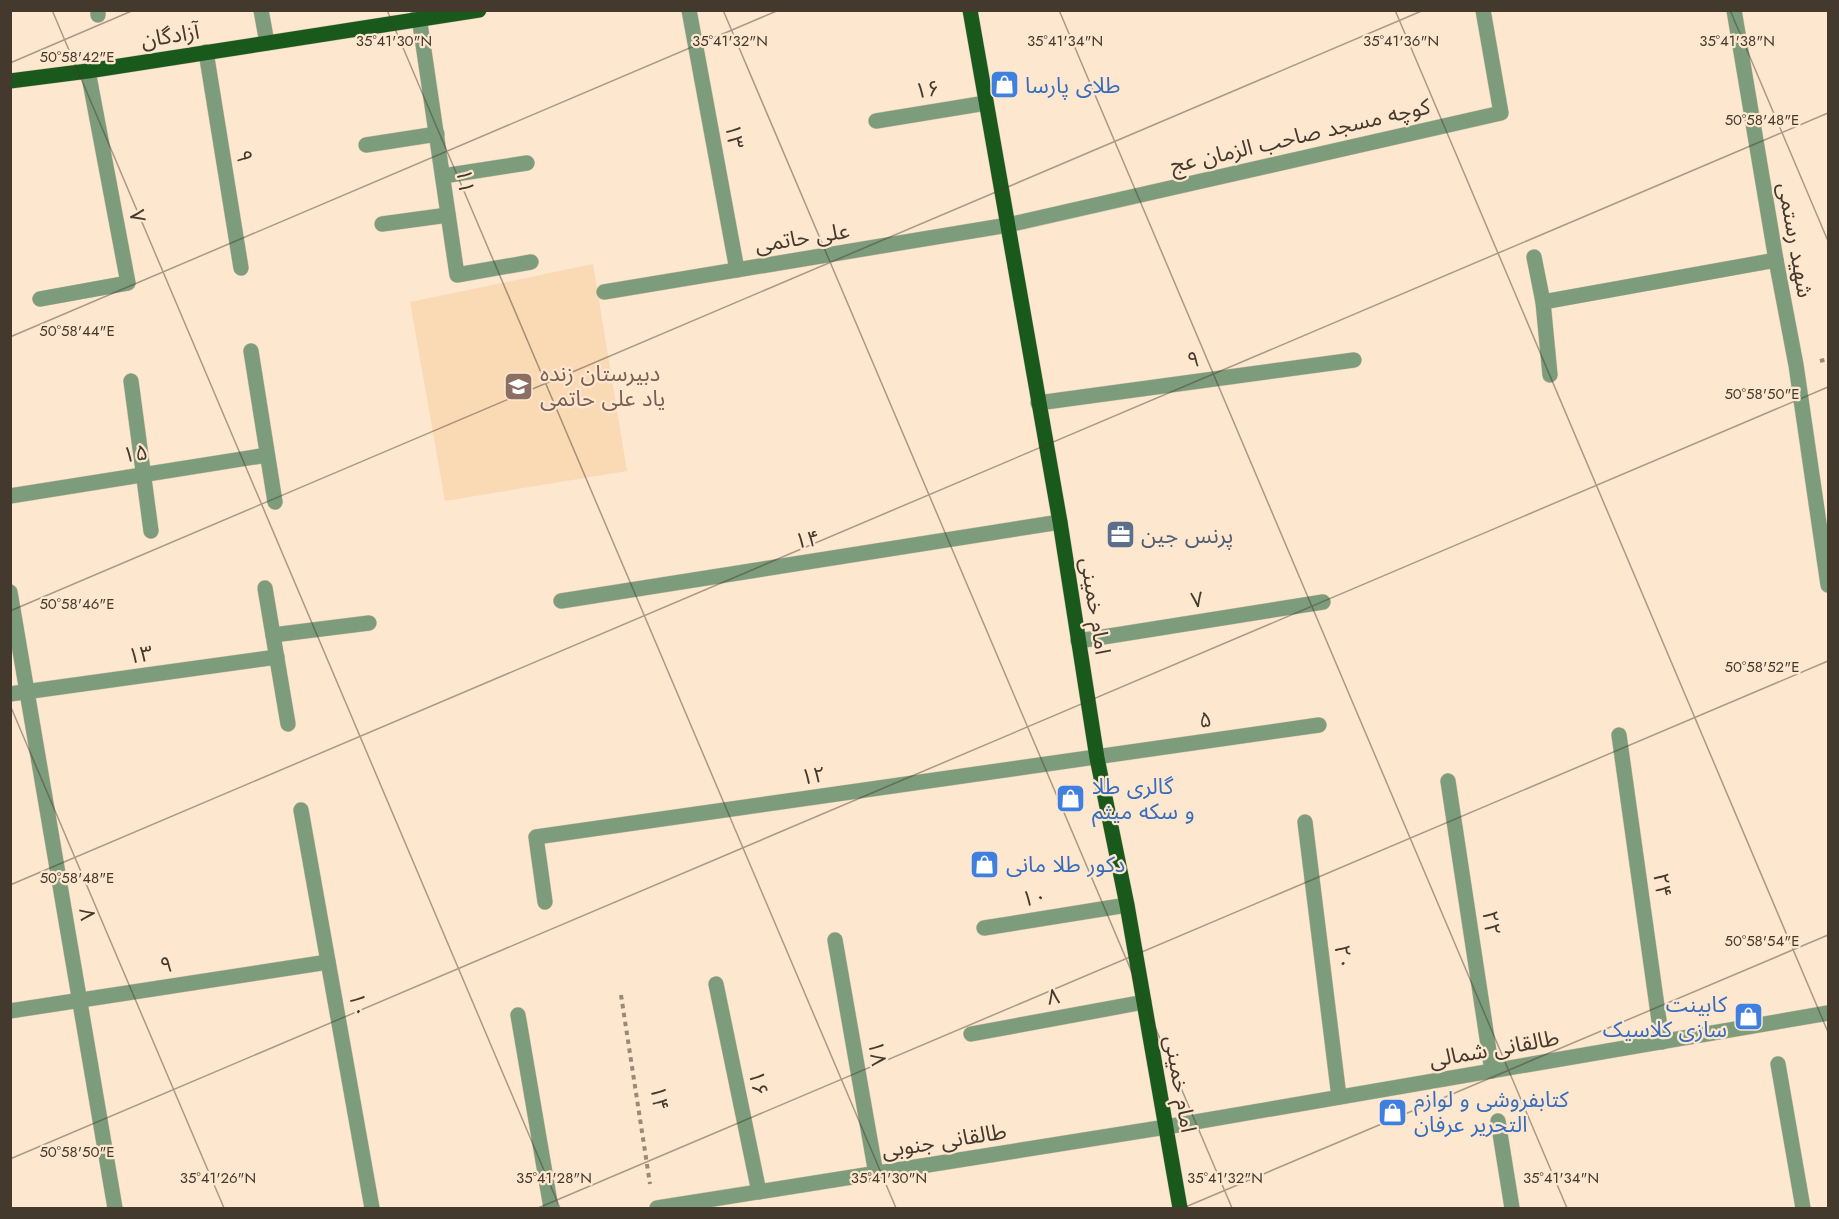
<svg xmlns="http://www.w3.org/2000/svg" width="1839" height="1219" font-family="Jost,'Noto Sans Arabic',sans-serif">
<rect width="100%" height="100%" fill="#fde7cf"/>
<path fill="#fad9b5" d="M593,264L627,471L445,501L410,302Z"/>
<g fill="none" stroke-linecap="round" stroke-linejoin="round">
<defs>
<g id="minor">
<path d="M98,10V15"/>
<path d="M261,10L267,43"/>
<path d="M418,10L457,275L531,262"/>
<path d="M689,10L737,270"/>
<path d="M1734,10L1776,260L1796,365L1828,585"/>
<path d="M206,52L241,268"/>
<path d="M876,121L986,103"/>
<path d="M366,145L437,134"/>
<path d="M443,176L527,163"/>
<path d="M382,224L448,215"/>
<path d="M1534,257L1543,302L1550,375"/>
<path d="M604,292L1008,225L1501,113L1483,10"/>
<path d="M40,299L128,283L88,71"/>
<path d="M1543,302L1776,260"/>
<path d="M251,351L275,502"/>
<path d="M131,381L151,531"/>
<path d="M1038,403L1354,360"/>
<path d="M10,496L267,455"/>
<path d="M265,588L288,724"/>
<path d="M10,592L115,1208"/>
<path d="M561,601L1060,522"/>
<path d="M273,635L369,623"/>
<path d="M1078,641L1323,602"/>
<path d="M10,694L277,657"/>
<path d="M1619,735L1662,1042"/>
<path d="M1448,781L1492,1071"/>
<path d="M301,810L372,1208"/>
<path d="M1305,822L1339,1097"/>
<path d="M545,902L536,837L1319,725"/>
<path d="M984,928L1127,905"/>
<path d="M835,940L876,1174"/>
<path d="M716,984L759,1192"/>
<path d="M10,1011L328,962"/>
<path d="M518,1015L551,1208"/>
<path d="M971,1034L1144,1002"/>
<path d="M1778,1064L1803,1208"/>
<path d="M1498,1121L1512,1208"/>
<path d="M657,1208L1166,1127L1828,1013"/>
</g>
<g id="major">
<path d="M970,10L1060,522L1097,758L1127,905L1180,1208"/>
<path d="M10,81L88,71L479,10"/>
</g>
</defs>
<use href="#minor" stroke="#d8c4af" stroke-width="16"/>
<use href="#major" stroke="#d8c4af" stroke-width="16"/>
<g stroke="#998977" stroke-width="4" stroke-dasharray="4.5 4.5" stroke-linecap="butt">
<path d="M1820,361L1828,359"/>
<path d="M621,995L650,1184"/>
</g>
<use href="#minor" stroke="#7c9c7b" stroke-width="15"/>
<use href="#major" stroke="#1a591c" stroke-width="15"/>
</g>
<path fill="none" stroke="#43392d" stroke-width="1.5" stroke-opacity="0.45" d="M52,10L560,1208M387,10L896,1208M723,10L1232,1208M1059,10L1567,1208M1395,10L1828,1032M1730,10L1828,241M10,63L134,10M10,337L779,10M10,611L1424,10M10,705L224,1208M10,885L1828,113M10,1159L1828,387M538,1208L1828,661M1183,1208L1828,935"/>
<defs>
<symbol id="shop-square" viewBox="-11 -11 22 22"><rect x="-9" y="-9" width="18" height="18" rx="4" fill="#3f7fe0" stroke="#fde7cf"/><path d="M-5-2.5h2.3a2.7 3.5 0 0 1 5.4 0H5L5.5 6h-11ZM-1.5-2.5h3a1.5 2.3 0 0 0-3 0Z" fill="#fff"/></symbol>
<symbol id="school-square" viewBox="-11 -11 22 22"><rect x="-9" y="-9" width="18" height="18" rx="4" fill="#8d6e63" stroke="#fde7cf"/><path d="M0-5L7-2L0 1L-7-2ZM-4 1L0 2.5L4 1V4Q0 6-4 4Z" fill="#fff"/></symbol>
<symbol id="office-square" viewBox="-11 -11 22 22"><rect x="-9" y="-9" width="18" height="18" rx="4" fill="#5c6f8a" stroke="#fde7cf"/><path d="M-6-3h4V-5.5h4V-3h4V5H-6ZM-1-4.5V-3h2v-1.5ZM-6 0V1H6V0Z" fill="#fff"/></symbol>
</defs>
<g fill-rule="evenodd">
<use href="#shop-square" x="988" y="68" width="33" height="33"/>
<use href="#school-square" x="502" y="370" width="33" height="33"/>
<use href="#office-square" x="1104" y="518" width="33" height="33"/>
<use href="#shop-square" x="1054" y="782" width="33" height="33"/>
<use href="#shop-square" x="968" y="848" width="33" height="33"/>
<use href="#shop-square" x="1732" y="1000" width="33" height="33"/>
<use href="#shop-square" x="1376" y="1096" width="33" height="33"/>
</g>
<g text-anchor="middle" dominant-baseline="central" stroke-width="4.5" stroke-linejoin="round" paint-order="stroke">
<g font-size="22" fill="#43392d" stroke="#fde7cf">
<text transform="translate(170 35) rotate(-9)">آزادگان</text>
<text transform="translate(927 89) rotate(-9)">۱۶</text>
<text transform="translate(1300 135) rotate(-13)">کوچه مسجد صاحب الزمان عج</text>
<text transform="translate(735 136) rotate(80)">۱۳</text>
<text transform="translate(245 156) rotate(81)">۹</text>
<text transform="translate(466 181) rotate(82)">۱۱</text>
<text transform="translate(138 216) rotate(79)">۷</text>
<text transform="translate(802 237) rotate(-9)">علی حاتمی</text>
<text transform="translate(1796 240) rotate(80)">شهید رستمی</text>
<text transform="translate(1193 359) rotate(-8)">۹</text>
<text transform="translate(135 453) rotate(-9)">۱۵</text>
<text transform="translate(807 539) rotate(-9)">۱۴</text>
<text transform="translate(1197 599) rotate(-9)">۷</text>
<text transform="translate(1096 606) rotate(81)">امام خمینی</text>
<text transform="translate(140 654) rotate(-8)">۱۳</text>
<text transform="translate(1205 719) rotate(-8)">۵</text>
<text transform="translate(813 775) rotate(-8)">۱۲</text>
<text transform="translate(1663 885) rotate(82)">۲۴</text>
<text transform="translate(1034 897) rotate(-9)">۱۰</text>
<text transform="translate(88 914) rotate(80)">۸</text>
<text transform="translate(1492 923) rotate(81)">۲۲</text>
<text transform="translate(1344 957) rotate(83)">۲۰</text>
<text transform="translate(166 964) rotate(-9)">۹</text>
<text transform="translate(1053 996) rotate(-10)">۸</text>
<text transform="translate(359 1005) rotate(80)">۱۰</text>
<text transform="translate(1494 1048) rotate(-10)">طالقانی شمالی</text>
<text transform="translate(878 1053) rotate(80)">۱۸</text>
<text transform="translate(759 1083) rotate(78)">۱۶</text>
<text transform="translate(1181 1084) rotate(80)">امام خمینی</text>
<text transform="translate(660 1098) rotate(81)">۱۴</text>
<text transform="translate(944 1140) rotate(-9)">طالقانی جنوبی</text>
</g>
<g font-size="22" fill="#366cbe" stroke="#fde7cf" text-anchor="start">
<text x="1025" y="85">طلای پارسا</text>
<text x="1092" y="786">گالری طلا<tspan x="1092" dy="25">و سکه میثم</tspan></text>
<text x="1006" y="864">دکور طلا مانی</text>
<text x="1727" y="1004" text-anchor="end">کابینت<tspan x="1727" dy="25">سازی کلاسیک</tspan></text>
<text x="1414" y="1099">کتابفروشی و لوازم<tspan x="1414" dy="25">التحریر عرفان</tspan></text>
</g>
<g font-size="22" fill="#785e54" stroke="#fde7cf" text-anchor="start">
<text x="540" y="373">دبیرستان زنده<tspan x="540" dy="25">یاد علی حاتمی</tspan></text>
</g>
<g font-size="22" fill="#4e5e75" stroke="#fde7cf" text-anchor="start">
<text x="1141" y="535">پرنس جین</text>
</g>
</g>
<g font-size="15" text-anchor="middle" fill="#43392d" stroke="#fde7cf" stroke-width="4.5" stroke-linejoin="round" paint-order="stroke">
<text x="394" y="46">35°41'30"N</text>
<text x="730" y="46">35°41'32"N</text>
<text x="1065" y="46">35°41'34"N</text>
<text x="1737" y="46">35°41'38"N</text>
<text x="1401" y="46">35°41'36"N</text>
<text x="77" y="62">50°58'42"E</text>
<text x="1762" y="125">50°58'48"E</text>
<text x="77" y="336">50°58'44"E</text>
<text x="1762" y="399">50°58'50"E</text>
<text x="77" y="609">50°58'46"E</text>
<text x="1762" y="672">50°58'52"E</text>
<text x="77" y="883">50°58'48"E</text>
<text x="1762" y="946">50°58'54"E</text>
<text x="77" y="1157">50°58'50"E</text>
<text x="218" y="1183">35°41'26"N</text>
<text x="554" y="1183">35°41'28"N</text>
<text x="889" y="1183">35°41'30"N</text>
<text x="1225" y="1183">35°41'32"N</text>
<text x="1561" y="1183">35°41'34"N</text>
</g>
<rect width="1839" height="1219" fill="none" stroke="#43392d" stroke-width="24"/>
</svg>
